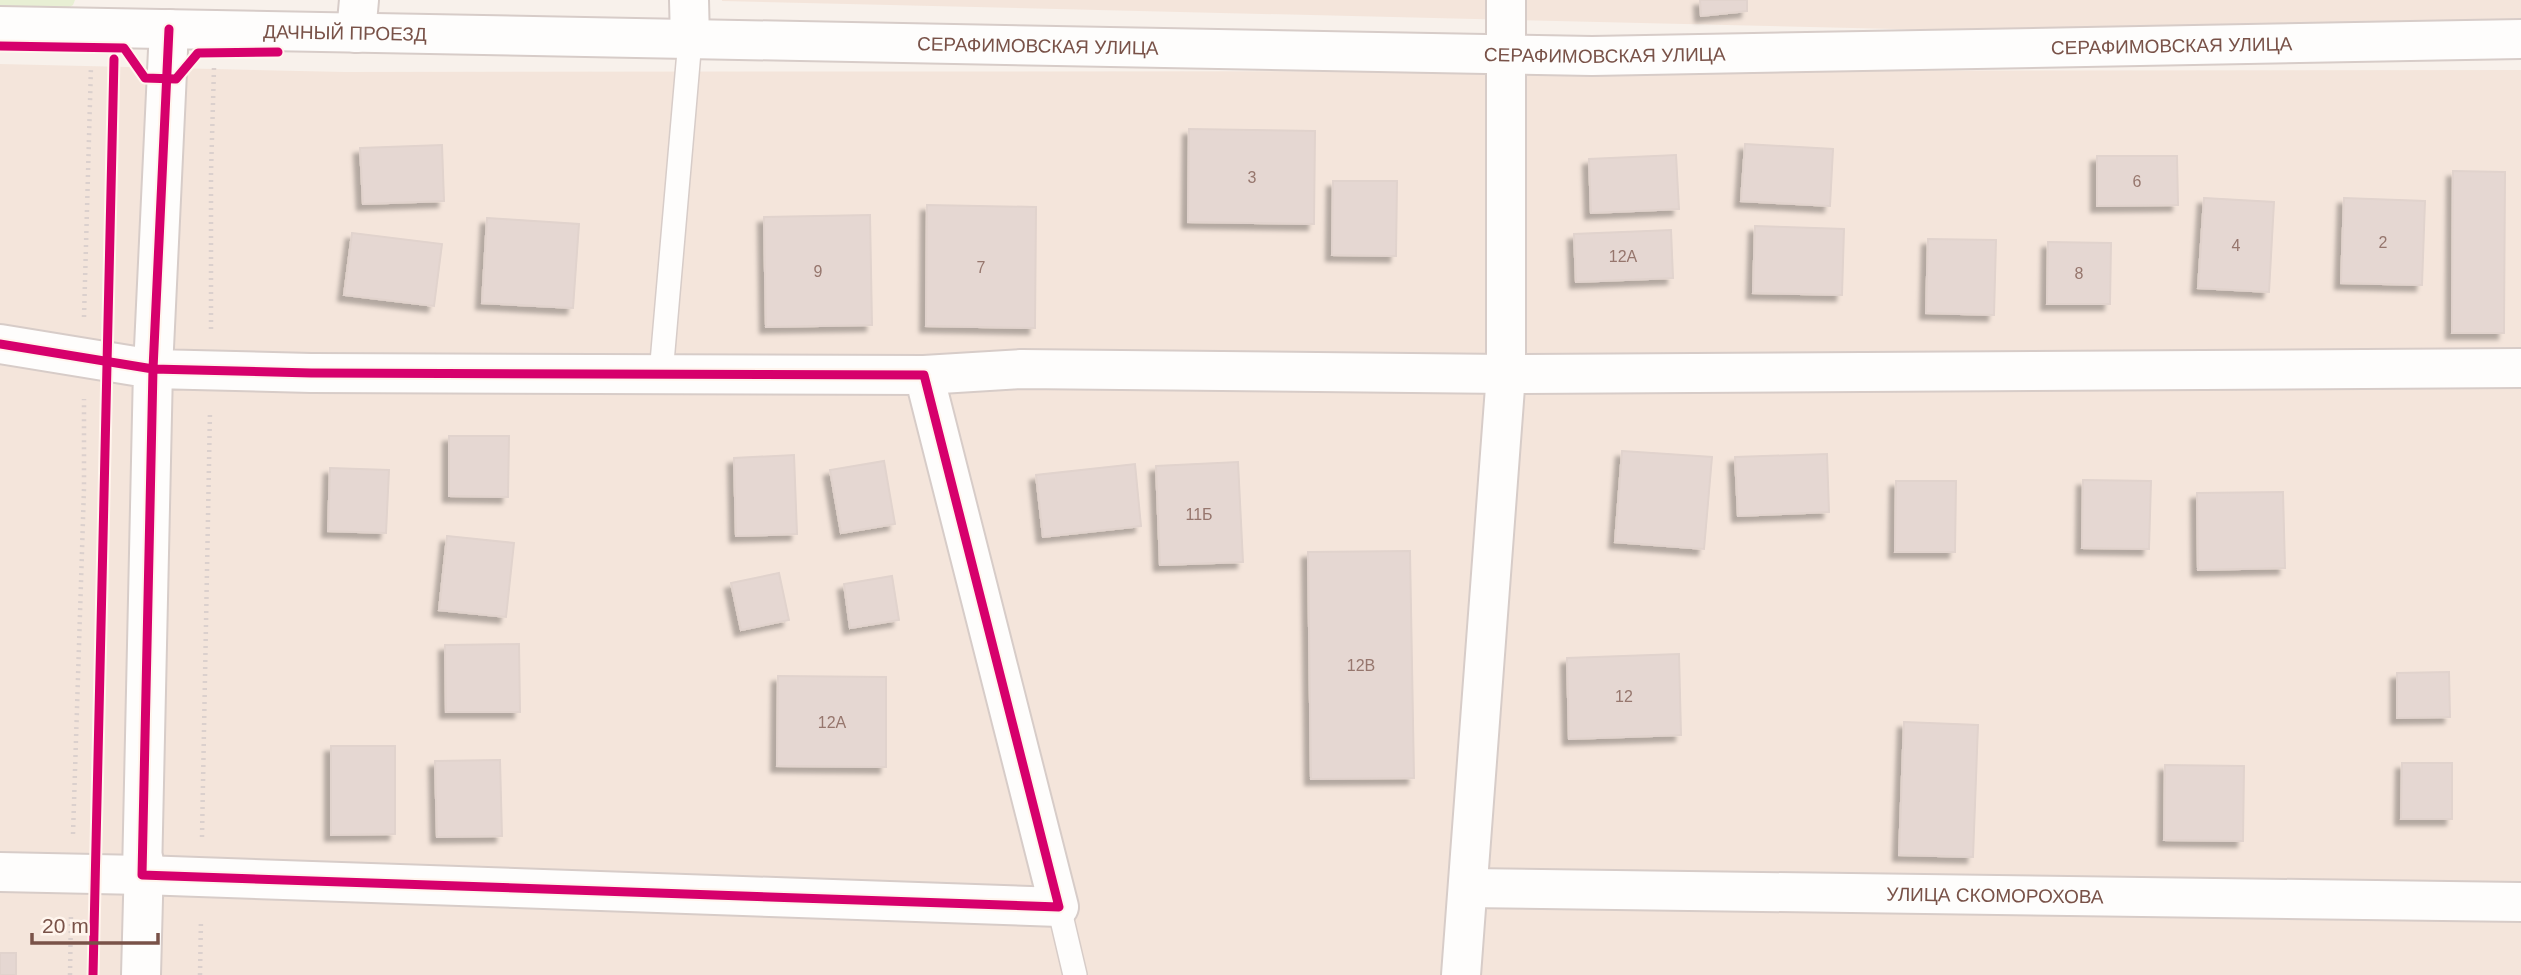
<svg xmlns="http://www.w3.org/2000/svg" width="2521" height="975" font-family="Helvetica,sans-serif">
<defs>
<filter id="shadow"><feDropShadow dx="-6" dy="6" stdDeviation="2" flood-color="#0004"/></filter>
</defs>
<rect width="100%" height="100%" fill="#f8f1eb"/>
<g fill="#f4e5db">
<path d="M722,0H2521V44L722,1Z"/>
<path d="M0,64L344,72L2521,70V975H0Z"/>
</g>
<path fill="#e8efd4" d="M0,0H75L73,5L45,21L0,20Z"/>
<g fill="#e5d7d2" stroke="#e1d3cd" stroke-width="2" filter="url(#shadow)">
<path d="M1700,0H1747V11L1701,16Z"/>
<path d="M1189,129L1315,131L1314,224L1188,222Z"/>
<path d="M1745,144L1833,149L1830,206L1741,201Z"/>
<path d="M442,145L444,201L363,204L360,148Z"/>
<path d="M1676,155L1679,209L1591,213L1589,159Z"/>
<path d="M2097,156H2177L2178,205L2097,206Z"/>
<path d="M2453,171L2505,172L2504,333H2452Z"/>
<path d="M1333,181H1397L1396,256L1332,255Z"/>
<path d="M2204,198L2274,202L2269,292L2198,288Z"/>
<path d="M2344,198L2425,201L2422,285L2341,283Z"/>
<path d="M927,205L1036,207L1035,328L926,326Z"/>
<path d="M870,215L872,325L766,327L764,217Z"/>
<path d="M487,218L579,224L573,308L482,303Z"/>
<path d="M1755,226L1844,229L1842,295L1753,293Z"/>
<path d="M1671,230L1673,278L1576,282L1574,234Z"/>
<path d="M352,233L442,244L434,306L344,295Z"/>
<path d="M1928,239L1996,240L1994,315L1926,313Z"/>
<path d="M2048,242L2111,243L2110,304H2047Z"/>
<path d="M449,436H509L508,497L449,496Z"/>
<path d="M1622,451L1712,457L1704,549L1615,542Z"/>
<path d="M1827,454L1829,512L1738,516L1735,457Z"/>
<path d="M794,455L797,534L736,536L734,458Z"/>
<path d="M884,461L895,524L841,533L830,470Z"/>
<path d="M1238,462L1243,562L1160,565L1156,466Z"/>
<path d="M1135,464L1141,526L1043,537L1036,475Z"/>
<path d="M330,468L389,470L386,533L328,531Z"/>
<path d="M2083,480L2151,481L2149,549L2082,548Z"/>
<path d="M1896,481H1956L1955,552H1895Z"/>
<path d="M2283,492L2285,568L2198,570L2197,493Z"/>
<path d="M447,536L514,543L506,617L439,610Z"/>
<path d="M1410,551L1414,778L1311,779L1308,552Z"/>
<path d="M779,573L789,620L741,630L731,583Z"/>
<path d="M892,576L899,620L850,628L844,584Z"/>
<path d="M519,644L520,712H446L445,645Z"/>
<path d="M1679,654L1681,735L1569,739L1567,658Z"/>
<path d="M2449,672L2450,717L2397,718V673Z"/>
<path d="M778,676L886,677V767L777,766Z"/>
<path d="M1904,722L1978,725L1973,857L1899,855Z"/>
<path d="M331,746H395V834L331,835Z"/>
<path d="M500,760L502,836L437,837L435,761Z"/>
<path d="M2402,763H2452V819H2401Z"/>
<path d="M2165,765L2244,766L2243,841L2164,840Z"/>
<rect x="0" y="953" width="16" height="22"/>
</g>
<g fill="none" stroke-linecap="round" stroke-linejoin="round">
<defs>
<g id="service">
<path d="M661,374L690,40"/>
<path d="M1059,907L1075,975"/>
</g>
<g id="minor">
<path d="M689,0L690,40"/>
<path id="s1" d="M0,26L1592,56L2521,39"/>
<path d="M356,33L359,0"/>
<path d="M0,344L153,369L311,373L924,375L1059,907L142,875L153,369L169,29"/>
<path d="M924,375L1021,369L1506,374L2521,368"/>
<path d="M0,872L142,875"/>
<path id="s2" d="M1468,888L2521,902"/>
<path d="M141,975L144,861"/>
<path d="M1461,975L1506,374V0"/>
</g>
</defs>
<use href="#service" stroke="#d7ccc8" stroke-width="26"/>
<use href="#minor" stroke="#d7ccc8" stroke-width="42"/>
<g stroke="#dbd0cd" stroke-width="4.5" stroke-dasharray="2 5" stroke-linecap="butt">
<path d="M84,317L91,66"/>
<path d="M211,329V173L214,68"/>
<path d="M73,834L84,488V399"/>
<path d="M202,837L210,411"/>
<path d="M70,975L71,913"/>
<path d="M200,975L201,919"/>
</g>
<use href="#service" stroke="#fefdfc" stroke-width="23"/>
<use href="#minor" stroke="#fefdfc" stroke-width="38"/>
<defs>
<g id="cycleway">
<path d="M0,46L124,48L145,78L176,79L198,53L278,52"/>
<path d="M0,344L153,369L311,373L924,375L1059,907L142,875L153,369L169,29"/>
<path d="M93,975L114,59"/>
</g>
</defs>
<use href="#cycleway" stroke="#fff5ed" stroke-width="13"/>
<use href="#cycleway" stroke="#d6006c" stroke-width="9"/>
</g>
<g text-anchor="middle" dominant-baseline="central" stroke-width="7" stroke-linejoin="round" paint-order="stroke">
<g font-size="16" fill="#96766d">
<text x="1252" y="177">3</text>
<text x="2137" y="181">6</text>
<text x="2383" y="242">2</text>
<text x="2236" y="245">4</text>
<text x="1623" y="256">12А</text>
<text x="981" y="267">7</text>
<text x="818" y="271">9</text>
<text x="2079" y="273">8</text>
<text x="1199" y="514">11Б</text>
<text x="1361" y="665">12В</text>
<text x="1624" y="696">12</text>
<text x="832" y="722">12А</text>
</g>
<g font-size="19" fill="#795248" stroke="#fff5ed">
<text stroke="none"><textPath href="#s1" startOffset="345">ДАЧНЫЙ ПРОЕЗД</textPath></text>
<text stroke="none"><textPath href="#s1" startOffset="2172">СЕРАФИМОВСКАЯ УЛИЦА</textPath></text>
<text stroke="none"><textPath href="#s1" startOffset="1038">СЕРАФИМОВСКАЯ УЛИЦА</textPath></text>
<text stroke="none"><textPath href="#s1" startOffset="1605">СЕРАФИМОВСКАЯ УЛИЦА</textPath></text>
<text stroke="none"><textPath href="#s2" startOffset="527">УЛИЦА СКОМОРОХОВА</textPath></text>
</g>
</g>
<path d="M32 933v10h126v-10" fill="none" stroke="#795248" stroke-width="3.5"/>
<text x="42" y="933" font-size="21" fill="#795248" stroke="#fff5ed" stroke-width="5" paint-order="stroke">20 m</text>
</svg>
